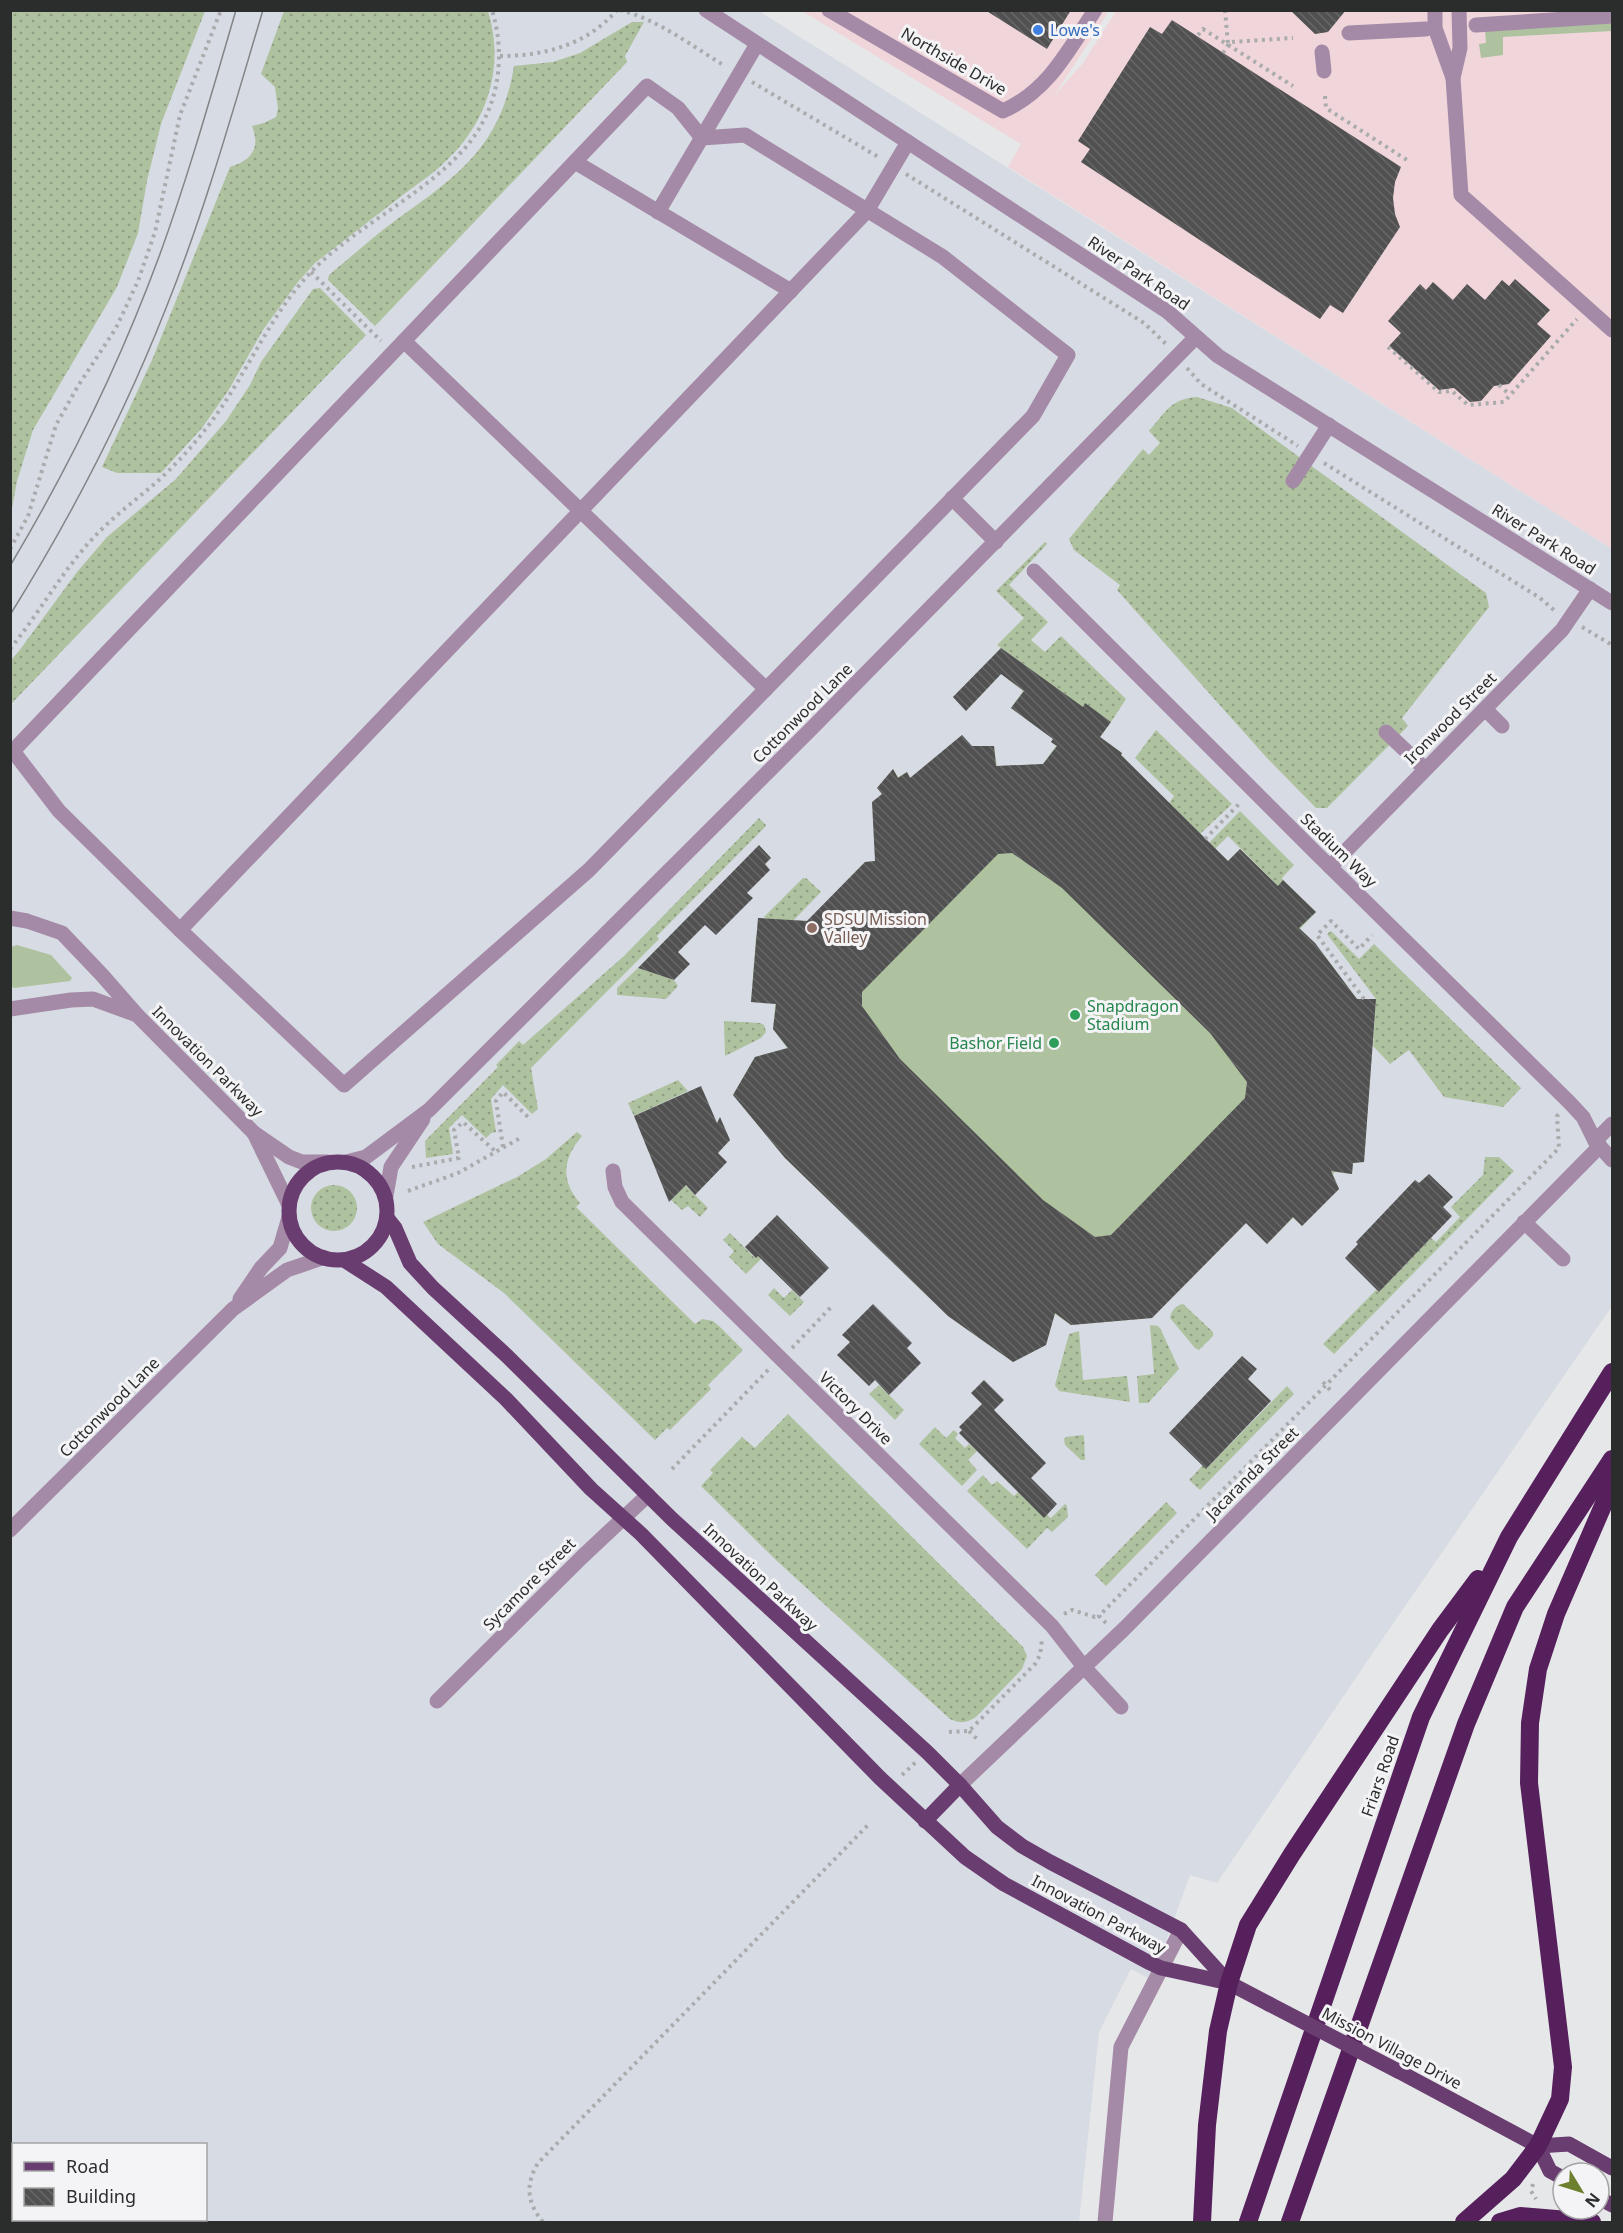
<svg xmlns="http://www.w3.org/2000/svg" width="1623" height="2233" font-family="'Noto Sans',sans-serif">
<defs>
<pattern id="grass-dots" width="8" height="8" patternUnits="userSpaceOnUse" patternTransform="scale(1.5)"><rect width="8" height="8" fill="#afc29f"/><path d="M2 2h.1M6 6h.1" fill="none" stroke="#8f9e82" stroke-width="1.8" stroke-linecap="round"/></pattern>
<pattern id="building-back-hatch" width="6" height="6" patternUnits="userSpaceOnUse" patternTransform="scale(1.5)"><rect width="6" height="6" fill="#515152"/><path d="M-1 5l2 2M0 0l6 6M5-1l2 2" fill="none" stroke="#676768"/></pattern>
</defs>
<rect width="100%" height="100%" fill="#e6e7e8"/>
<path fill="#f0d6da" d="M802,11H1109L1054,96L1083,63L1116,11H1612V549L1008,167L1021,144Z"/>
<path fill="#d7dbe3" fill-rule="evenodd" d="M11,11H759L1612,549V1306L1368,1660L1217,1883L1190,1875L1152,1980L1131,1969L1099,2032L1079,2222H11ZM14,2144H206V2220H14Z"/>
<g fill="url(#grass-dots)">
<path d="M11,10L205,11L161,124L147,181L138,233L117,287L33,430L17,481L11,514Z"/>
<path d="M284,11H488C505,66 488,122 446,161C432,175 414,186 399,198C371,220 343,241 315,263L297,283L263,330L228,391L202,428L161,473H117L102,467L152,360L230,167C251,160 261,149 252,126L264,123L276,117L278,109L275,87L261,74Z"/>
<path d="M632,22H644L625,56L627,62L375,326L328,280L329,275C351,257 373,237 396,220C458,176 501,146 514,66L553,62L580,53Z"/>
<path d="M320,288L366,335L11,704V660L19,651L77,572L107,537L176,479L226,421L250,385L261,362L313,289Z"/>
<path d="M1197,397L1232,408L1486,593L1489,607L1402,718L1408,726L1327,808H1316L1267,758L1117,590L1120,585L1074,550L1069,539L1143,449L1149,455L1160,443L1149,431C1166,412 1170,399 1197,397Z"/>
<path d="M1045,542L1047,544L1009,585L1048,622L1031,640L1045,652L1061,636L1126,699L1111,722L1086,704L1083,707L997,645L1024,618L996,591Z"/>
<path d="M1156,730L1232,804L1200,834L1169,803L1174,796L1135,758Z"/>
<path d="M1240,811L1294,865L1282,878L1283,880L1278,886L1228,836L1215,849L1209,843Z"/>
<path d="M759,818L766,825L765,827L657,936L659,939L531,1068L538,1109L532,1114L503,1085L491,1099L496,1132L491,1133L486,1138L462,1115L449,1128L453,1154L426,1158L425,1141L498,1067L496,1065L519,1041L523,1045L624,956Z"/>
<path d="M803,878H806L821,892L794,920L770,923L764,917Z"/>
<path d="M1331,931L1359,959L1374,944L1521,1088L1503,1107L1444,1097L1409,1050L1390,1064L1373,1046L1376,999L1327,934Z"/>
<path d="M638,968L674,980L678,986L666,999L617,995V988Z"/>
<path d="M724,1021L760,1023L764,1025L766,1032L761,1038L725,1056Z"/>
<path d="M678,1080L688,1091L634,1116L628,1103Z"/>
<path d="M577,1132L582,1136C563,1158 560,1180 580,1203L576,1207L695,1324L702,1319L713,1321L719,1326L743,1350L708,1385L711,1389L670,1430L667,1428L655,1440L504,1293L438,1244L423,1222L517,1177L546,1159Z"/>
<path d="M1485,1157H1499L1514,1171L1334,1354L1323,1344L1376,1290L1379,1292L1431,1238L1436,1242L1460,1217L1451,1207L1483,1175Z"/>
<circle cx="334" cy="1208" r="23"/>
<path d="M685,1185L708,1208L700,1217L688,1206L682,1210L671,1200Z"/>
<path d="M730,1233L755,1258L761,1253L764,1256L746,1274L729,1257L734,1251L723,1240Z"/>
<path d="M774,1288L784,1298L792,1290L804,1302L790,1316L768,1295Z"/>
<path d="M1183,1304L1213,1332V1336L1199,1350L1195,1348L1170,1318C1171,1311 1176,1305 1183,1304Z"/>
<path d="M1150,1325L1158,1326L1161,1330L1179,1369L1148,1403H1139L1137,1376L1154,1374Z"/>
<path d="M1079,1331L1083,1380L1127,1376L1130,1402L1059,1391L1055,1385L1069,1334Z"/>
<path d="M879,1385L904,1410L895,1420L869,1394Z"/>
<path d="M1287,1386L1294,1394L1200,1490L1189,1480L1203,1465L1207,1468Z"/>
<path d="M788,1414L1023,1647L1027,1656L1022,1669L976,1717C966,1723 961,1724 950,1719L777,1561L701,1486L713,1473L710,1470L742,1437L755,1448Z"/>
<path d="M935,1427L946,1438L954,1430L958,1434L955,1438L965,1448L969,1444L977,1451L968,1460L977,1470L962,1486L919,1444Z"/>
<path d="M1082,1435L1084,1436L1085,1460H1081L1065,1445L1064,1439L1066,1437Z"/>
<path d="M983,1475L992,1485L997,1481L1014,1496L1018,1492L1044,1517L1047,1515L1051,1518L1065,1504L1067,1506L1068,1517L1052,1532L1047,1528L1027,1549L967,1491Z"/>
<path d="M1166,1502L1177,1513L1106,1586L1095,1575Z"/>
</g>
<g fill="#afc29f">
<path d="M1612,22V31L1503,37V55L1481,58L1479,44L1486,43L1485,30Z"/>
<path d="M1001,648L1083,706L1085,703L1111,722L1100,737L1122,753L1121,755L1228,861L1240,849L1277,885L1283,880L1316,912L1300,929L1315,943L1357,999H1376L1364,1162L1353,1163L1352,1174L1335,1172L1333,1174L1339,1189L1302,1226L1293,1218L1267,1244L1246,1223L1152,1318L1071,1325L1055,1314L1046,1345L1013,1362L948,1316L785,1158L733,1095L755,1057L787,1048L773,1029L777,985L764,984L763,1003L751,1002L756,936L773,919L807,921L865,862L878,861L882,794L877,788L893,769L898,777L907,772L911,778L962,735L966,740V746H994L997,766L1043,764L1056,746L1051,742L1053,739L1011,708L1023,691L1001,674L966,711L953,697Z"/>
<path d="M17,945L51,955L72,978L70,981L14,988L11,986V947Z"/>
</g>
<g fill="url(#building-back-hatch)" fill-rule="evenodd">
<path d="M985,10H1071L1047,49Z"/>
<path d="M1290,10H1346L1328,32L1315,34Z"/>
<path d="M1172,20L1401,167L1395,182L1393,198L1395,214L1400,227L1343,313L1330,305L1320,319L1081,162L1090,149L1078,141L1150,27L1162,34Z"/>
<path d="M1515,279L1550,310L1537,324L1551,336L1509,384L1494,386L1481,401L1470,402L1454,388L1439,390L1389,346L1401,333L1388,321L1420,284L1426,290L1433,282L1453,300L1467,284L1485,300L1502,280L1509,286Z"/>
<path d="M1001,648L1083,707L1085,703L1111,722L1100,737L1122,753L1121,755L1228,861L1240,849L1278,886L1283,880L1316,912L1299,928L1315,943L1357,999H1376L1364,1162L1353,1163L1352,1174L1331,1171L1339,1189L1302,1226L1293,1217L1267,1244L1246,1223L1152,1318L1071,1325L1055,1313L1046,1345L1013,1362L948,1316L785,1158L733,1095L755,1057L788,1048L773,1029L776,1004L751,1002L758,918L807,921L865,862L875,861L872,802L882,794L877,788L893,769L898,778L907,772L910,778L962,735L972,746H994L996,766L1043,764L1057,746L1051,742L1053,739L1011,708L1024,691L1001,674L966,711L953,697ZM1012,853L1062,888L1210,1033L1247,1082L1245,1098L1111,1235L1095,1237L1043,1200L900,1059L862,1006V992L998,854Z"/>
<path d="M759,845L771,858L765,864L770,870L747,893L753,898L716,935L705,925L678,952L690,964L674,980L638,968Z"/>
<path d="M701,1086L717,1123L720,1117L730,1140L718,1153L727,1162L695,1195L686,1185L669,1202L634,1116Z"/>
<path d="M1429,1174L1453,1197L1443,1207L1452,1216L1379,1292L1345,1258L1358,1244L1356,1242L1415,1180L1419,1183Z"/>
<path d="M777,1215L829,1268L800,1297L758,1256L756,1258L745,1247Z"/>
<path d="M873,1304L912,1343L907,1348L921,1363L889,1395L875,1380L869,1386L837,1355L850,1342L842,1335Z"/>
<path d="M1242,1356L1257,1369L1248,1379L1271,1401L1206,1469L1169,1433Z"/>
<path d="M984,1380L1004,1400L994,1410L1046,1463L1031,1478L1057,1504L1044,1518L959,1433L962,1430L959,1427L982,1404L971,1393Z"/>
</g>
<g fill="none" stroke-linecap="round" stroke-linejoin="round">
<g stroke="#aaabac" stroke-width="4" stroke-dasharray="3 4.5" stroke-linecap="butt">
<path d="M620,10C657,19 692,46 725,66"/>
<path d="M1225,10L1228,44"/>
<path d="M1198,35L1203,29L1293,86"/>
<path d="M1223,53L1230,42L1293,38"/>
<path d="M500,56C544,56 587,45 617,10"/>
<path d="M752,82L880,158"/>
<path d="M1325,96L1326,108L1410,162"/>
<path d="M906,174L1144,323L1166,344"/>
<path d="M311,272L381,341"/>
<path d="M1388,347L1439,392L1452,391L1468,405L1504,402L1577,319"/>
<path d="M1187,368L1201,384L1298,446"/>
<path d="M1499,385L1510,395"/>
<path d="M1324,463L1540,598L1555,611"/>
<path d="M10,549L28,516L56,425L78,386L116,328L138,281L155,232L180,115L221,10"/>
<path d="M1582,627L1612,645"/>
<path d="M10,649C40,612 62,571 95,536C112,518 133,502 152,486C173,468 192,447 208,426C246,377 268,317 311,272C359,222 444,186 479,129C501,93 504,49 492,10"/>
<path d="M1205,839L1239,804"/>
<path d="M1364,999L1317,935L1331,921L1359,949L1372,935"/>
<path d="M503,1147L496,1101L503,1092L528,1117"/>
<path d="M412,1167L459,1158L454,1130L463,1122L496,1152"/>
<path d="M408,1191L458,1173L522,1137"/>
<path d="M792,1348L833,1305"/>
<path d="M1323,1382L1332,1392"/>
<path d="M672,1469L770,1368"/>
<path d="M1064,1614L1072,1610L1095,1617L1099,1616"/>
<path d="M1106,1623L1099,1616L1559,1148L1557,1116L1559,1114"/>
<path d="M969,1731L979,1741"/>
<path d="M949,1732L969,1731L1035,1664L1040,1655L1042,1640"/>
<path d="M902,1775L916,1762"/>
<path d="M1533,2184L1531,2191L1536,2199"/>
<path d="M543,2222C527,2203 525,2185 538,2163L869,1824"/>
</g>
<g stroke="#a48aa7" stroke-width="15">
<path d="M706,10L1168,312L1218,356L1612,603"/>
<path d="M829,10L1003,111C1048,91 1068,51 1095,10"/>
<path d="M1435,10V28L1453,78"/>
<path d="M1459,10L1460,48L1453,78L1461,195L1612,330"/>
<path d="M1476,25L1612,16"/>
<path d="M1349,33L1426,29"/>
<path d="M1322,52L1324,71"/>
<path d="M647,86L678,108L702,138L745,135L943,257L1068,355L1033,416L589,870L344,1085L180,930L59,811L13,751Z"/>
<path d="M575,162L791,291"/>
<path d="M658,212L757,44"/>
<path d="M404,341L766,689"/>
<path d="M1293,481L1329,425"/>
<path d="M952,498L996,542"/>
<path d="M1034,571L1311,848L1570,1103L1583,1117L1595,1141L1612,1160"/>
<path d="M1485,709L1502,726"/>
<path d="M1386,732L1425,769"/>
<path d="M1330,867L1562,630L1590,589"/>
<path d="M10,918L27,921L62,933L102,975L137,1015L93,999L71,1000L10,1009"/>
<path d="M180,930L867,211L908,142"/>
<path d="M137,1015L254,1133L289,1157L302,1162H328"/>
<path d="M254,1133L289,1205"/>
<path d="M1595,1141L1612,1124"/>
<path d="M346,1162L366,1157L429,1110L816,724L1196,337"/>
<path d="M613,1171L615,1187L622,1202L1052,1626L1084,1667L1121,1707"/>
<path d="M386,1196L391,1167L423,1119"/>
<path d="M1524,1222L1563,1259"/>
<path d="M240,1299L261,1268L280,1248L289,1217"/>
<path d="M10,1530L233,1309L287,1270L322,1258"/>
<path d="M437,1701L582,1557L648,1495"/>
<path d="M960,1785L1125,1628L1600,1146"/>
<path d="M1105,2222L1121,2047L1181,1930"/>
</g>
<g stroke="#6a3d70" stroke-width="15">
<circle cx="338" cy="1211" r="49"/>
<path d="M387,1218L395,1228L410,1263L433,1288L507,1356L672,1519L928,1753L960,1785L997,1827L1022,1846L1050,1862L1181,1930L1229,1983"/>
<path d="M344,1260L386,1287L506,1399L591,1489L641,1534L880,1778L965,1857L1004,1884L1148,1962L1161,1968L1229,1983L1269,2004"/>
<path d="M925,1821L960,1785"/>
<path d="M1398,2071L1538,2146L1569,2144L1612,2168"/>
<path d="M1538,2146L1550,2171L1563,2178"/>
<path d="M1599,2198L1612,2205"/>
</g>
<g stroke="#55205c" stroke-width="18">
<path d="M1202,2222L1207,2125L1218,2031L1229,1983L1248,1925L1292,1854L1440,1630L1478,1579"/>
<path d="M1248,2222L1421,1717L1509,1537L1612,1372"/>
<path d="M1290,2222L1466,1724L1515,1607L1612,1459"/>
<path d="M1464,2222L1513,2179L1538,2146L1560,2099L1563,2067L1529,1783L1530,1723L1538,1669L1556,1614L1612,1485"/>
<path d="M1500,2222L1520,2216L1592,2222"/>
</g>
<g stroke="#838485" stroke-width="1.5">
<path d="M10,566C69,467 120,363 160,254C189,174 212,92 236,10"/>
<path d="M10,615C71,517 124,415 166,308C205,211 233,110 263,10"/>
</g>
<path stroke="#6a3d70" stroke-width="15" d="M1269,2004L1398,2071"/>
</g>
<circle fill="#3f7fe0" stroke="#f4f4f6" stroke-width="2" cx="1038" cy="30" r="6"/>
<circle fill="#8d6e63" stroke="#f4f4f6" stroke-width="2" cx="812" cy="928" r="6"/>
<g fill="#2e9e5b" stroke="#f4f4f6" stroke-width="2">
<circle cx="1075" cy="1015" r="6"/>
<circle cx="1054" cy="1043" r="6"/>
</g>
<g text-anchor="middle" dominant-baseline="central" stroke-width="6" stroke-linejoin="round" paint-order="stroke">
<g font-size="16" fill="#366cbe" stroke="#f4f4f6" text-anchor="start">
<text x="1050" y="30">Lowe's</text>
</g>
<g font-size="16" fill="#2b2c2c" stroke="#f4f4f6">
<text transform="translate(954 61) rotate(30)">Northside Drive</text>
<text transform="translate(1139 273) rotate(34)">River Park Road</text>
<text transform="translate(1544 539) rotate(32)">River Park Road</text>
<text transform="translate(802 713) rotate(-45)">Cottonwood Lane</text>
<text transform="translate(1450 718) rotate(-45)">Ironwood Street</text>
<text transform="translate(1339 850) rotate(44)">Stadium Way</text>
<text transform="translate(208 1061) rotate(45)">Innovation Parkway</text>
<text transform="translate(109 1407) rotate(-45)">Cottonwood Lane</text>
<text transform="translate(856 1408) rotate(45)">Victory Drive</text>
<text transform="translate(1252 1473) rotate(-45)">Jacaranda Street</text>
<text transform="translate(761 1577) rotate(43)">Innovation Parkway</text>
<text transform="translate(529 1584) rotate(-45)">Sycamore Street</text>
<text transform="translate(1380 1776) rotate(-71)">Friars Road</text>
<text transform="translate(1099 1914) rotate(28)">Innovation Parkway</text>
<text transform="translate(1392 2048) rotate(28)">Mission Village Drive</text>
</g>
<g font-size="16" fill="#785e54" stroke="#f4f4f6" text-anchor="start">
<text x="824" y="919">SDSU Mission<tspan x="824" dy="18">Valley</tspan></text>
</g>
<g font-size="16" fill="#27864d" stroke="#f4f4f6" text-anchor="start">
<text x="1087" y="1006">Snapdragon<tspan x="1087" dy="18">Stadium</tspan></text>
<text x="1042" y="1043" text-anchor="end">Bashor Field</text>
</g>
</g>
<rect width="1623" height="2233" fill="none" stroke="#2b2c2c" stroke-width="24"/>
<rect x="12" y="2143" width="195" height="78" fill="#f4f4f6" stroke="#a4a4a5" stroke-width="1.5"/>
<rect x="24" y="2162" width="30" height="9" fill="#6a3d70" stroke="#a4a4a5" stroke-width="1.5"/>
<text x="66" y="2173" font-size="18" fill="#2b2c2c">Road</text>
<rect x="24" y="2188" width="30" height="18" fill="url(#building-back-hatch)" stroke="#a4a4a5" stroke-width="1.5"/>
<text x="66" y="2203" font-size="18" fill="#2b2c2c">Building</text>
<g transform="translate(1581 2191) rotate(128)"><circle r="28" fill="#f4f4f6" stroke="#a4a4a5" stroke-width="1.5"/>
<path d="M0-4.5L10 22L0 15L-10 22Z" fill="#6c8030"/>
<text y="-9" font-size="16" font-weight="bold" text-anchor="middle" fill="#2b2c2c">N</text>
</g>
</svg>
